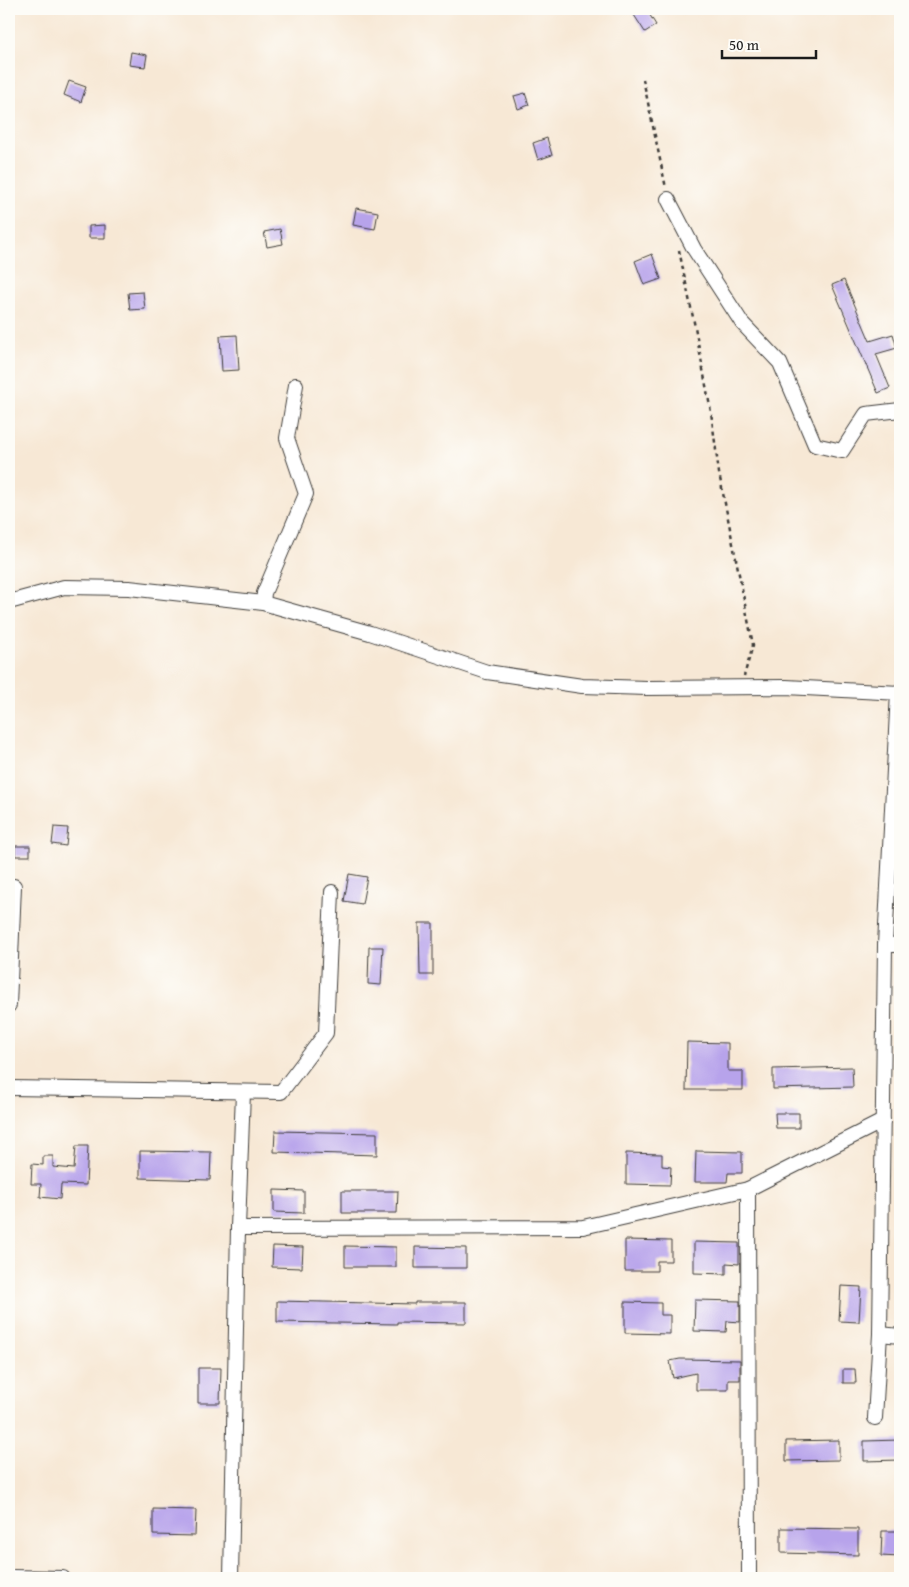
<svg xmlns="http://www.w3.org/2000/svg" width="909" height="1587" font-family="'Gentium Book Plus',serif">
<rect width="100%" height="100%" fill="#fdfcf7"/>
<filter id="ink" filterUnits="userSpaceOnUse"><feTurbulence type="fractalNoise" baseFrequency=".02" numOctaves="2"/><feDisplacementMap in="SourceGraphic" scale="10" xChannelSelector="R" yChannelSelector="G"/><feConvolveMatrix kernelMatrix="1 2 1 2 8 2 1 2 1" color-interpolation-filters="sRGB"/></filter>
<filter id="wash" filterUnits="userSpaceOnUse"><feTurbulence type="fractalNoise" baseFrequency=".0096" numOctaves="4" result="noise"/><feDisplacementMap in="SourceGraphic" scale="20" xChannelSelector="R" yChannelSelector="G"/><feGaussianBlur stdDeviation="1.12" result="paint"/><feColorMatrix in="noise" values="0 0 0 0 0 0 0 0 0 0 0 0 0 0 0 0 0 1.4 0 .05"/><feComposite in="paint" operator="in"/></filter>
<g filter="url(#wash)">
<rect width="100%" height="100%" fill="#f7e8d5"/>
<g id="blocks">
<g fill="#b7a3eb">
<path d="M644,9H646L656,25L645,32L634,15Z"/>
<path d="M131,52L147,55L145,67L129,65Z"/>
<path d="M69,81L86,87L81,102L64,95Z"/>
<path d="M525,93L529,105L518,109L514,96Z"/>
<path d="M547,138L552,155L538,160L533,143Z"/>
<path d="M356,208L378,212L375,229L353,225Z"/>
<path d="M105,225V238H89V226Z"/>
<path d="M280,229L283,244L267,247L264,232Z"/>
<path d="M652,254L661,279L644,285L635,261Z"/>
<path d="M844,280L870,341L893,334L897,348L876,354L890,388L878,393L832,285Z"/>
<path d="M143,292L145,309L130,310L128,293Z"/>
<path d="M237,335L239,370L222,371L220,336Z"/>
<path d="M54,827L68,828L66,846L52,844Z"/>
<rect x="15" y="846" width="15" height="10"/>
<path d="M349,874L367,877L362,904L344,901Z"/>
<path d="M419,923H433V975H420Z"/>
<path d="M369,947H383L381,985L368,984Z"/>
<path d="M687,1042L728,1043V1071H743V1090H686Z"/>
<path d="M852,1067L853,1087L773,1089V1069Z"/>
<path d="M775,1113H799V1128H776Z"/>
<path d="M275,1131L377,1133V1155L274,1152Z"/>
<path d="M76,1146H88L86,1185L61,1184L60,1199L40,1197L41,1184H31L32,1164L43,1165V1156H53V1167L74,1169Z"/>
<path d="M140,1151L211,1152L210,1180L140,1178Z"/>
<path d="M696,1151L742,1152V1173H728L727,1182H695Z"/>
<path d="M626,1153L662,1154V1166L671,1167L670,1185L626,1184Z"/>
<path d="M274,1190L304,1191V1213L274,1212Z"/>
<path d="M342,1191H398L397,1213H342Z"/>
<path d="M625,1240L671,1241V1261H657V1271H625Z"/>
<path d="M694,1242L739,1243V1264L726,1263V1274L694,1273Z"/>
<path d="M273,1246L303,1247L302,1268L272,1267Z"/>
<path d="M345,1246L396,1247V1267H345Z"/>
<path d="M415,1247L466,1248V1268H415Z"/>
<path d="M841,1286L861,1287L859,1322L839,1321Z"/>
<path d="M695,1300L740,1301V1322L727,1321L726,1332L694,1331Z"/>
<path d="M277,1301L415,1304V1302H466V1323L397,1322V1324L277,1322Z"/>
<path d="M625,1302L661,1303V1315H670V1334L625,1333Z"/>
<path d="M680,1359L740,1360V1380H728V1390H696V1373L673,1378L670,1361Z"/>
<path d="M198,1368H221L220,1403H198Z"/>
<path d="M843,1369H855L856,1383H843Z"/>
<path d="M839,1440V1460L786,1461V1441Z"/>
<path d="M900,1440V1460L864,1461V1441Z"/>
<path d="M153,1509L196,1510L195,1536L153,1535Z"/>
<path d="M781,1528L858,1529V1555L781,1553Z"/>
<path d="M882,1531H900V1557L881,1556Z"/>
</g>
</g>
</g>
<g filter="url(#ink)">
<use href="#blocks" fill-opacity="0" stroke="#3d3b38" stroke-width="1"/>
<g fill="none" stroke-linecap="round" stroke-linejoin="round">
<defs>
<g id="minor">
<path d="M668,199L694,249L742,323L780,363L815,445L842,451L866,414L900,410"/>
<path d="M9,602L64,587L129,588L263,603L370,633L487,672L582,686L647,688L786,687L900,693"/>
<path d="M263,603L264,593L306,494L287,438L296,385"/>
<path d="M885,945L898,692"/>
<path d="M9,1005L14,886"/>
<path d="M9,1088L281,1092L326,1033L332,892"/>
<path d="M748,1189L749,1578"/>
<path d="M238,1228L583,1227L748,1189L883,1121"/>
<path d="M880,1334L900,1336"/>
<path d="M875,1418L880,1334L885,945H900"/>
<path d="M9,1577L63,1578"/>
<path d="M231,1578L238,1228L243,1092"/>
</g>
</defs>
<use href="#minor" stroke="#3d3b38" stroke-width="16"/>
<g stroke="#3d3b38" stroke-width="2.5" stroke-dasharray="4 4" stroke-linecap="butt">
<path d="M643,79L666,188"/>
<path d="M679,250L695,327L711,412L719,473L753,645L744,676"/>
</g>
<use href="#minor" stroke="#fff" stroke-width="14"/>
</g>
</g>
<rect width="909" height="1587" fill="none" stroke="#fdfcf7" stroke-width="30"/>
<path d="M722 50v8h94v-8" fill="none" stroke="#1c1c1c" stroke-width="2.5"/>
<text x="729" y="50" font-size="15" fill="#1c1c1c" stroke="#fdfcf7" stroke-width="4" paint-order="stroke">50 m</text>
</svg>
